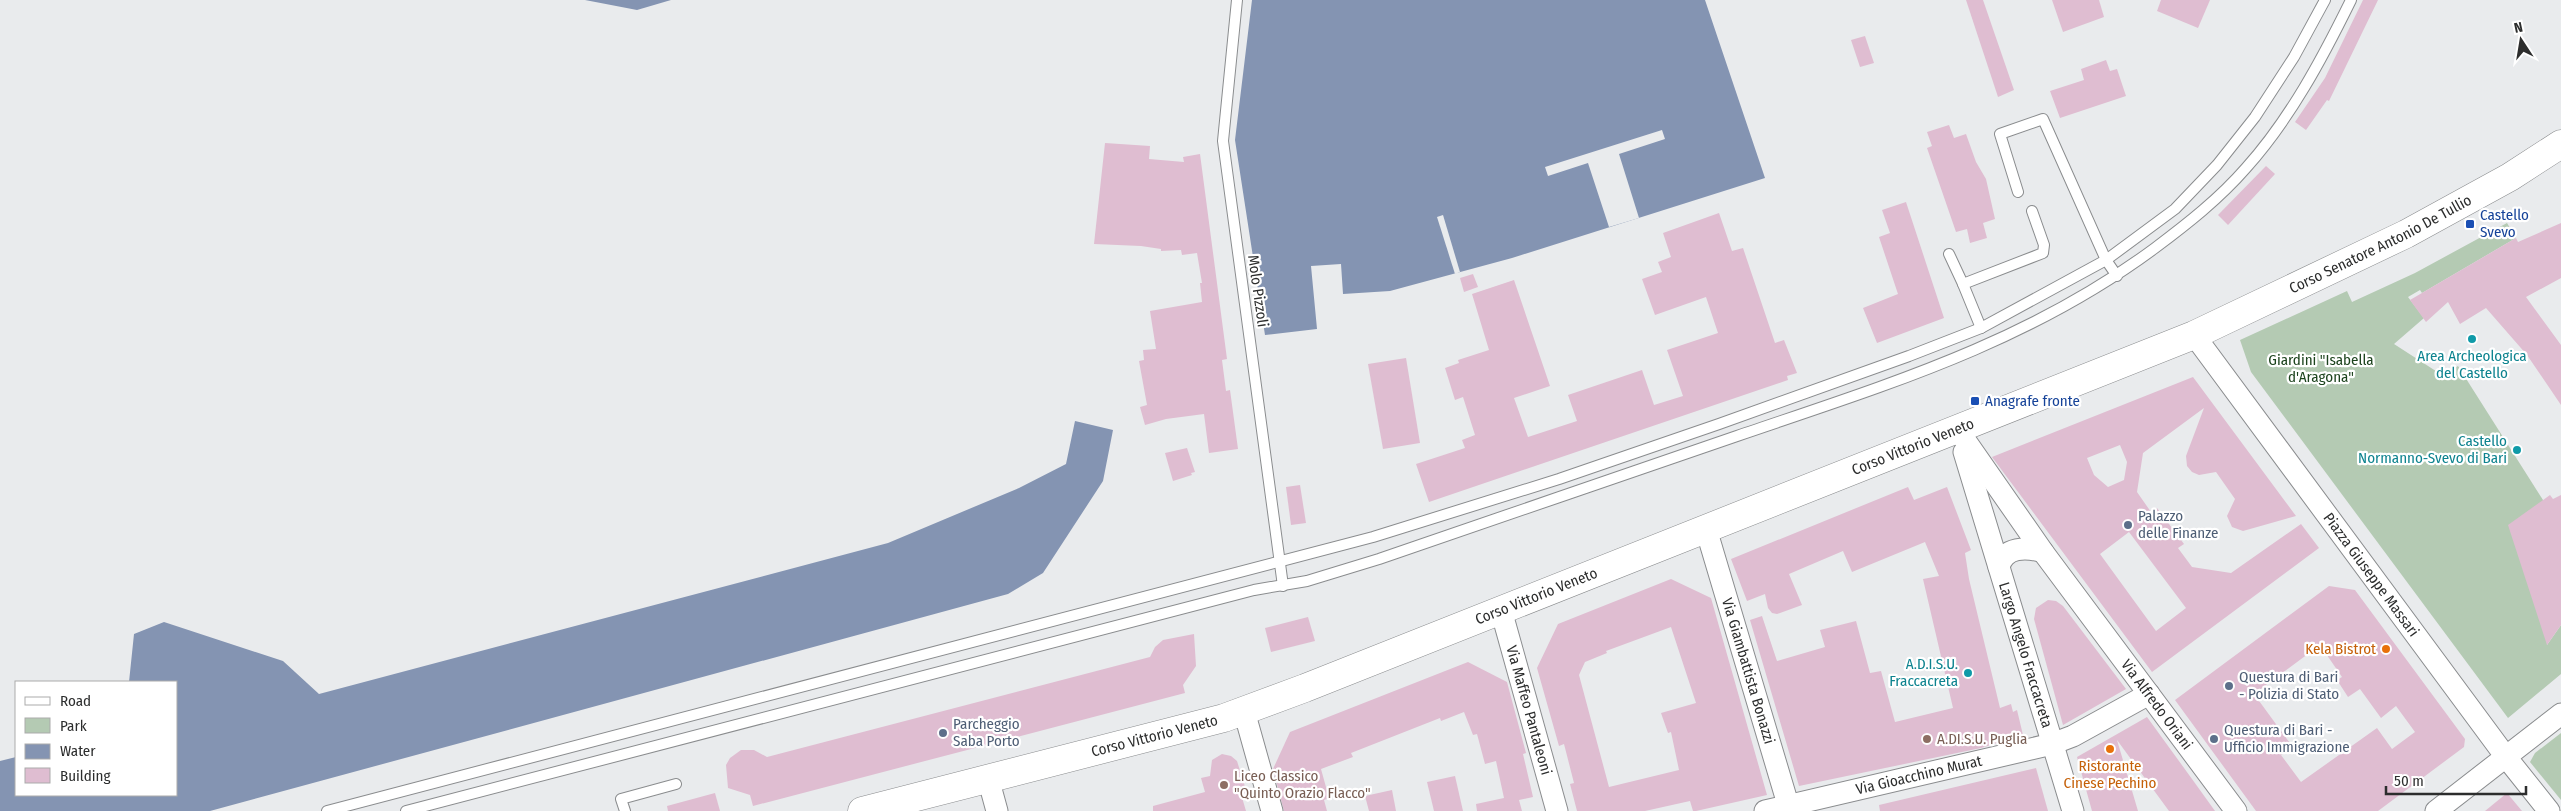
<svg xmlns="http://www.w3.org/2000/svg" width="2561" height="811" font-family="'Fira Sans Condensed',sans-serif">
<rect width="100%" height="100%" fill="#e9ebed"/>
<g fill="#b4cab3">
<path d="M2507,223L2516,238L2422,293L2420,290L2408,297L2424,318L2394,344L2442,375L2458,366L2543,500L2547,645L2561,625V674L2508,718L2251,372L2240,340L2347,291L2352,302L2415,273Z"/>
<path d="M2561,733V800L2530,762L2535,753Z"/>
</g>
<g fill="#8494b2">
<path d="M585,0H671L637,10Z"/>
<path d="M1252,0H1705L1765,178L1512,258L1390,291L1343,294L1341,264L1311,266L1317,329L1265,335L1235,140Z"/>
<path d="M1075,421L1113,430L1103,481L1043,573L1008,594L210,811H0V761L16,757V795H176V682H129L134,634L164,622L283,661L319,694L888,543L1019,488L1066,464Z"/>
</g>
<g fill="#e9ebed">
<path d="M1662,130L1665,139L1619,154L1639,218L1609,227L1588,163L1548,176L1545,167Z"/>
<path d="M1443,215L1460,272L1455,274L1437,217Z"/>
</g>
<g fill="#dfbdd1" fill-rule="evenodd">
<path d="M1966,0H1983L2014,90L1998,97Z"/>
<path d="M2052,0H2099L2104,17L2063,32Z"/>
<path d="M2161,0H2210L2198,28L2157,11Z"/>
<path d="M2363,0H2378L2329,101L2327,100L2306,130L2295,122L2325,78Z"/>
<path d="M1865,36L1874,63L1860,67L1851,40Z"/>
<path d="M2106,60L2110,71L2117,69L2126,96L2060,118L2050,91L2084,80L2081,69Z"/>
<path d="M1949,125L1954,138L1966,134L1976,162L1986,179L1995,219L1983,223L1987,238L1970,243L1967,229L1956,232L1927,148L1932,146L1927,132Z"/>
<path d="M1105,143L1150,146L1149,159L1184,162L1183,157L1200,154L1227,359L1222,360L1226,391L1230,390L1238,449L1209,453L1204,414L1166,419L1145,425L1140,407L1147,405L1139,361L1144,360L1143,350L1156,349L1150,311L1202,302L1200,283H1202L1197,253L1182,255L1181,250L1161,251V249L1141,246L1094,244Z"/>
<path d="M2266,166L2275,174L2228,225L2218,215Z"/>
<path d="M1906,202L1944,318L1877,343L1863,308L1898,294L1879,237L1890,233L1882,210Z"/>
<path d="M1719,213L1732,251L1743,248L1775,343L1784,340L1797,373L1787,376L1788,380L1429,502L1416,464L1465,448L1462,440L1475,435L1463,397L1455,400L1445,368L1459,363L1458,360L1489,350L1472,294L1514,280L1550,386L1514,398L1528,437L1577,421L1568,395L1642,370L1654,405L1683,396L1667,350L1718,333L1706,297L1655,315L1642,279L1662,272L1658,262L1671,257L1663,233Z"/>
<path d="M2561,223V278L2526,297L2561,345V405L2527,355L2486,308L2460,324L2448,302L2426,322L2410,300L2516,238L2518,242Z"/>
<path d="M1473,274L1478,287L1464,292L1460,278Z"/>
<path d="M1406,358L1420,443L1383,449L1368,364Z"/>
<path d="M2193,377L2296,516L2243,531L2232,527L2227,516L2235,499L2216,472L2199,475L2192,472L2187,466L2186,456L2204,408L2143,453L2137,492L2151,512L2157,508L2184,544L2178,548L2192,567L2231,573L2301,524L2319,548L2152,672L1992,457ZM2120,445L2127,462L2124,480L2108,487L2094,475L2087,458ZM2129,532L2186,608L2156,631L2100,554Z"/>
<path d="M1187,448L1195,472L1191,473L1192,475L1173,481L1165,453Z"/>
<path d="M1300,485L1306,523L1291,525L1286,487Z"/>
<path d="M1908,487L1914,500L1947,487L1971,550L1965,553L1969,579L2000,708L2011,704L2013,712L2017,710L2023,735L1981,748L1799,786L1750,620L1762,616L1777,661L1825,647L1820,630L1856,621L1870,673L1881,671L1895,722L1953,708L1923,579L1939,576L1925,542L1852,572L1843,551L1789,574L1802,605L1777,614L1772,613L1768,608L1765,594L1747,601L1731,559Z"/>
<path d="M2550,495L2553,499L2561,495V625L2547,645L2508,525Z"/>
<path d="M1671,579L1711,598L1767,795L1696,811H1693L1690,801L1645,811H1577L1570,784L1574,783L1564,744L1559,746L1537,668L1558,624ZM1671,627L1696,703L1661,713L1668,733L1671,732L1679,770L1609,787L1579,675L1585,662L1607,653L1606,651Z"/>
<path d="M2329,586L2355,590L2465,739L2464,747L2378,811H2256L2175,700ZM2320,645L2342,677L2337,680L2348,697L2360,689L2381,718L2396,706L2415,732L2392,749L2377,728L2301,782L2281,755L2292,746L2254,694Z"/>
<path d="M2048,600L2056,601L2063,606L2126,689L2063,725L2034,619L2036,608Z"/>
<path d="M1308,617L1315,641L1271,652L1265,628Z"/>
<path d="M1194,634L1196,666L1183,685L1185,693L753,806L750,795L728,788L726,765L730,758L741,750H754L767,757L1150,657L1155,647L1163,640Z"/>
<path d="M1468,662L1507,682L1526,753L1523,754L1533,797L1519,800L1522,811H1477L1476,804L1504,798L1496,761L1485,764L1477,734L1473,735L1464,712L1441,721L1440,718L1351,753L1353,757L1321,769L1329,798L1324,800L1327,811H1284L1273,769L1290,732Z"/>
<path d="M2147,717L2192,779L2215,811H2169L2117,740L2138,811H2092L2077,757Z"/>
<path d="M1222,754L1231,756L1237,761L1247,793L1241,794L1246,811H1153V806L1205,792L1201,778L1210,776L1212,760Z"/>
<path d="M2036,768L2048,811H1880L1879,805Z"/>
<path d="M1455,776L1463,811H1434L1427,782Z"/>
<path d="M1392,790L1396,811H1369L1365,796Z"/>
<path d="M715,793L720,811H668L667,806Z"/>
<path d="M2507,793L2522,811H2485Z"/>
</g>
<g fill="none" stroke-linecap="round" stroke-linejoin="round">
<defs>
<g id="service">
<path d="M1237,0L1223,141L1283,586"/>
<path d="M2018,192L2000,134L2043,119L2106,260L2117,276"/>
<path d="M1949,254L1963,284"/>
<path d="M1981,328L1963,284L2043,253L2044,245L2032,211"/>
<path d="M327,811L1373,537L1559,479L1719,424L1909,356L1981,328L2106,260L2175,209L2217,165L2255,117L2294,57L2325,0"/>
<path d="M406,811L1254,590L1307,581L1379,559C1498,518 1618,477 1737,436C1886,385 2027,343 2155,248C2187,224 2219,199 2246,168C2290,119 2322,59 2351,0"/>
<path d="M625,811L621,799L676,784"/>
</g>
<g id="minor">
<path id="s1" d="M2194,335L2506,757L2549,811"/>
<path id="s2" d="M1958,430L2043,552L2236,811"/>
<path id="s3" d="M1964,452L2073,811"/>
<path id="s4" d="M1706,529L1790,811"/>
<path d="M1999,567C2004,546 2027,547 2043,552"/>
<path id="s5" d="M1501,610L1557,811"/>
<path d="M1244,711L1272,811"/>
<path d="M988,778L997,811"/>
<path id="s6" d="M1765,811L2052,744L2073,736L2149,694"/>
<path d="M2436,811L2561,714"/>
</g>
<g id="secondary">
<path id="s7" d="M862,811L1224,718L1305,688L2194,335L2406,234L2510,177L2561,144"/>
</g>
</defs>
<use href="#service" stroke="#8a8c8e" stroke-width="12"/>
<use href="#minor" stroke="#8a8c8e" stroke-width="23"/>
<use href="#secondary" stroke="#8a8c8e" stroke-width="29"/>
<use href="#service" stroke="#fff" stroke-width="10"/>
<use href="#minor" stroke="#fff" stroke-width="21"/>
<use href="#secondary" stroke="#fff" stroke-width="28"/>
</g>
<g fill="#1a4fb4" stroke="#fff" stroke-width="2">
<rect x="2465" y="219" width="10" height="10" rx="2.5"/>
<rect x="1970" y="396" width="10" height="10" rx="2.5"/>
</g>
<g fill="#0f9aa8" stroke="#fff" stroke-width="2">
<circle cx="2472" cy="339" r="5"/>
<circle cx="2517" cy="450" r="5"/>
<circle cx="1968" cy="673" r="5"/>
</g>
<g fill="#5c6f8a" stroke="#fff" stroke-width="2">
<circle cx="2128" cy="525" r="5"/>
<circle cx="2229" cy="686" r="5"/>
<circle cx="943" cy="733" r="5"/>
<circle cx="2214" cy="739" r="5"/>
</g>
<g fill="#e8710a" stroke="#fff" stroke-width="2">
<circle cx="2386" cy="649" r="5"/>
<circle cx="2110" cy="749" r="5"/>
</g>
<g fill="#8d6e63" stroke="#fff" stroke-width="2">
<circle cx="1927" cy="739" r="5"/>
<circle cx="1224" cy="785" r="5"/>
</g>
<g text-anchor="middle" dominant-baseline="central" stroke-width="4.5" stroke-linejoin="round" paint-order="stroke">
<g font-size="15" fill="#164399" stroke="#fff" text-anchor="start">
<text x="2480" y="215">Castello<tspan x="2480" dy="17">Svevo</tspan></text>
<text x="1985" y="401">Anagrafe fronte</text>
</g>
<g font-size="15" fill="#2c2d2d" stroke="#fff">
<text stroke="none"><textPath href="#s7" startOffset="1624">Corso Senatore Antonio De Tullio</textPath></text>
<text transform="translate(1258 291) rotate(82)">Molo Pizzoli</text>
<text stroke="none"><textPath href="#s7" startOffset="1114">Corso Vittorio Veneto</textPath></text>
<text stroke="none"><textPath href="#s1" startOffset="298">Piazza Giuseppe Massari</textPath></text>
<text stroke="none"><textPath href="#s7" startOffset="709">Corso Vittorio Veneto</textPath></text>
<text stroke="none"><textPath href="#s3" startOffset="212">Largo Angelo Fraccacreta</textPath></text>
<text stroke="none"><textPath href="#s4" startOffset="148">Via Giambattista Bonazzi</textPath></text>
<text stroke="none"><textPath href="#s2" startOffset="339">Via Alfredo Oriani</textPath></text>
<text stroke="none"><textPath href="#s5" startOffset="104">Via Maffeo Pantaleoni</textPath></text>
<text stroke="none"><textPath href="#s7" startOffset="302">Corso Vittorio Veneto</textPath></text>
<text stroke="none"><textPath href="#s6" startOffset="158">Via Gioacchino Murat</textPath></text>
</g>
<g font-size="15" fill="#0d838f" stroke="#fff" text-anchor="end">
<text x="2472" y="356" text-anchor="middle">Area Archeologica<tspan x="2472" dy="17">del Castello</tspan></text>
<text x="2507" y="441">Castello<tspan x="2507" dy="17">Normanno-Svevo di Bari</tspan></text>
<text x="1958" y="664">A.D.I.S.U.<tspan x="1958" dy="17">Fraccacreta</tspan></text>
</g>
<g font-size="15" fill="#1c431d" stroke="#fff">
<text x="2321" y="360">Giardini "Isabella<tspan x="2321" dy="17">d'Aragona"</tspan></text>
</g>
<g font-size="15" fill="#4e5e75" stroke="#fff" text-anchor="start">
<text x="2138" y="516">Palazzo<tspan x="2138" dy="17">delle Finanze</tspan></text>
<text x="2239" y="677">Questura di Bari<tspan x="2239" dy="17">- Polizia di Stato</tspan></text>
<text x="953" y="724">Parcheggio<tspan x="953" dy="17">Saba Porto</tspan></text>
<text x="2224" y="730">Questura di Bari -<tspan x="2224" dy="17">Ufficio Immigrazione</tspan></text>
</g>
<g font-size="15" fill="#c56008" stroke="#fff" text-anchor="end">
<text x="2376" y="649">Kela Bistrot</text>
<text x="2110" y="766" text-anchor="middle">Ristorante<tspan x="2110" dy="17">Cinese Pechino</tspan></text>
</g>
<g font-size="15" fill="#785e54" stroke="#fff" text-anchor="start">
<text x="1937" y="739">A.DI.S.U. Puglia</text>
<text x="1234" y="776">Liceo Classico<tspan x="1234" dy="17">"Quinto Orazio Flacco"</tspan></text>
</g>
</g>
<rect x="15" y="681" width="162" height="115" fill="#ffffff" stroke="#ababab"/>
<rect x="25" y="697" width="25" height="8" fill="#ffffff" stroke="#ababab"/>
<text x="60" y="706" font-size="15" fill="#2c2d2d">Road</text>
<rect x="25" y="718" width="25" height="15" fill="#b4cab3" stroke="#ababab"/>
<text x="60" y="731" font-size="15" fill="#2c2d2d">Park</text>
<rect x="25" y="744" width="25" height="15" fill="#8494b2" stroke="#ababab"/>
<text x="60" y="756" font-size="15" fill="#2c2d2d">Water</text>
<rect x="25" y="768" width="25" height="15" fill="#dfbdd1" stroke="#ababab"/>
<text x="60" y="781" font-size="15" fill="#2c2d2d">Building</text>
<g transform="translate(2521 40) rotate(348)" stroke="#ffffff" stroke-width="4" paint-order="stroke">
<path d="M0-4L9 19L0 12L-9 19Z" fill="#2c2d2d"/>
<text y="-8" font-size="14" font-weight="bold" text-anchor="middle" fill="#2c2d2d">N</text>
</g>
<path d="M2386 786v8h140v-8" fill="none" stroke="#2c2d2d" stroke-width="2.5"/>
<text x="2394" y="786" font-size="15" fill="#2c2d2d" stroke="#ffffff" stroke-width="4" paint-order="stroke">50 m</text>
</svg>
